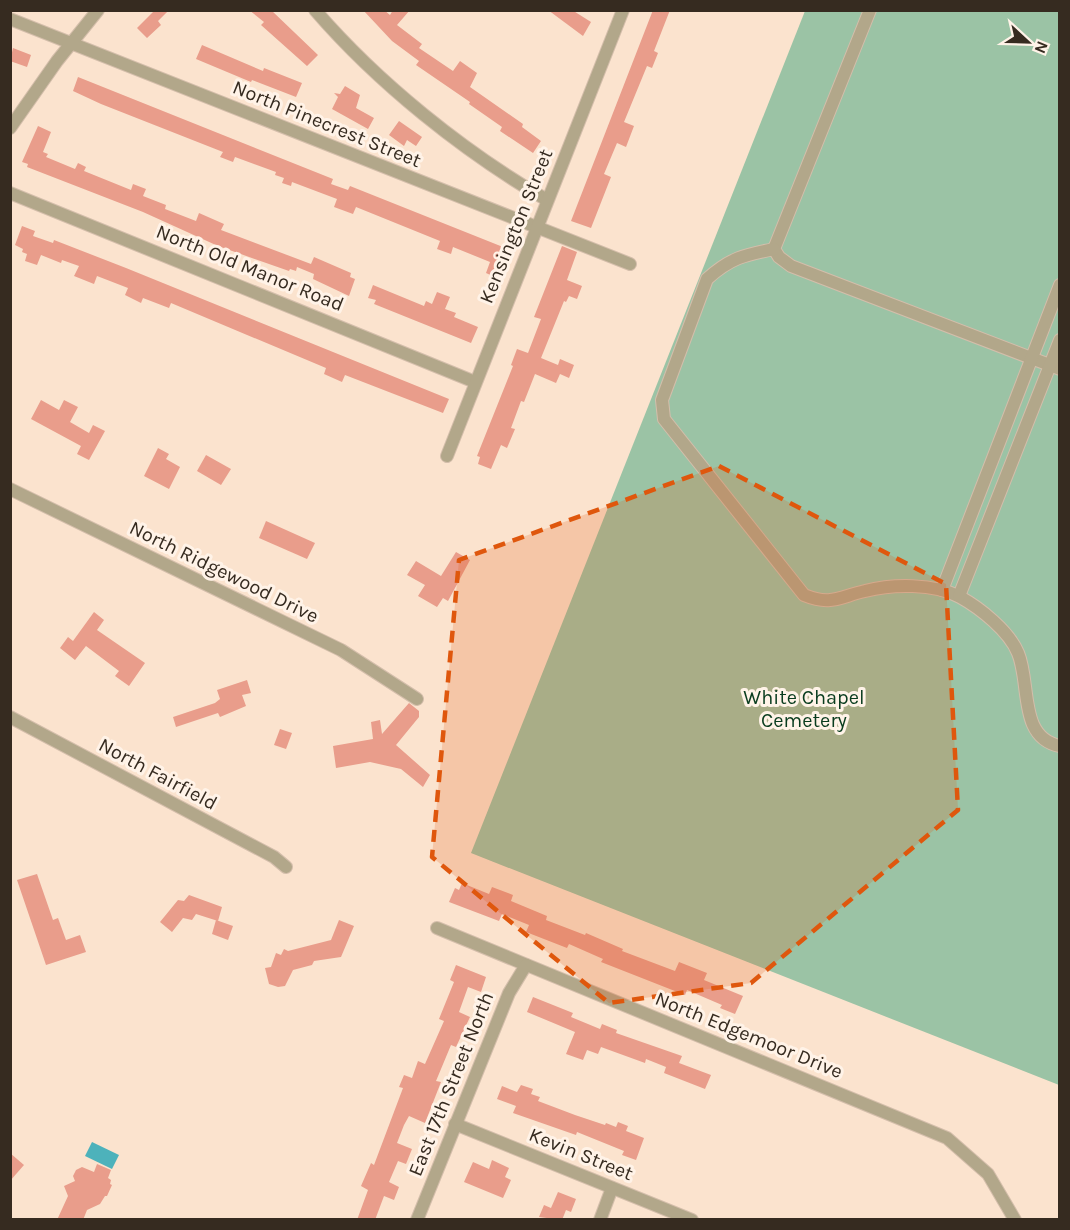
<svg xmlns="http://www.w3.org/2000/svg" width="1070" height="1230" font-family="Karla,sans-serif">
<rect width="100%" height="100%" fill="#fbe3ce"/>
<path fill="#9bc3a5" d="M805,11H1059V1085L471,853Z"/>
<path fill="#4db2bb" d="M92,1142L119,1155L112,1169L85,1156Z"/>
<g fill="#e99d8b">
<path d="M155,10H169L158,21L161,25L147,38L137,28Z"/>
<path d="M249,10H271L318,55L307,66L261,25L264,22Z"/>
<path d="M363,10H384L390,15L393,10H410L397,25L422,44L419,48L453,71L460,61L477,73L470,87L523,124L522,127L541,141L533,153L500,131L502,127L469,104L470,102L416,65L419,61L392,41Z"/>
<path d="M548,10H572L591,22L583,36Z"/>
<path d="M653,10H670L654,51L658,53L652,68L647,66L624,122L634,126L626,147L617,143L604,174L611,177L591,228L571,221Z"/>
<path d="M202,45L263,71L264,68L302,83L296,97L252,80L251,82L196,59Z"/>
<path d="M13,48L31,55L27,67L10,61Z"/>
<path d="M78,77L333,179L331,184L348,190L350,186L508,249L497,278L486,273L490,262L453,247L451,254L437,249L440,241L356,207L353,214L334,207L337,199L292,182L291,186L282,183L284,178L275,175L276,172L235,157L233,162L220,157L223,152L101,104L73,91Z"/>
<path d="M345,86L360,95L356,108L374,118L368,129L332,109L338,97L334,93L340,94Z"/>
<path d="M399,121L422,137L416,146L407,140L404,146L389,135Z"/>
<path d="M38,126L51,132L43,152L48,154L46,157L75,169L78,163L86,167L84,171L131,190L133,184L146,189L143,196L166,205L165,209L196,221L199,213L224,224L221,230L311,264L314,257L351,273L350,277L355,279L349,296L313,279L314,274L297,267L296,271L290,269L289,271L218,246L143,212L27,167L28,164L22,162Z"/>
<path d="M22,226L35,231L33,236L53,243L54,240L126,268L449,399L443,413L345,375L342,382L324,374L326,368L171,303L169,308L143,298L141,303L125,295L128,288L97,276L94,284L74,276L79,266L62,260L61,263L41,255L37,265L25,261L27,254L22,252L23,249L15,245Z"/>
<path d="M562,246L577,252L567,280L582,286L577,299L569,296L566,302L564,301L541,358L558,365L560,359L574,365L569,378L560,374L556,383L535,374L524,402L521,401L511,428L515,429L507,448L501,445L491,469L478,464L480,457L477,456L513,366L511,365L517,349L528,353L541,319L534,317Z"/>
<path d="M373,285L424,306L426,301L432,304L437,292L450,297L445,309L456,313L454,317L478,327L471,343L374,304L376,300L368,298Z"/>
<path d="M41,400L59,410L64,400L78,407L70,422L89,433L93,425L105,431L89,460L77,454L81,446L31,419Z"/>
<path d="M158,448L169,454L166,459L180,467L169,489L144,476Z"/>
<path d="M206,455L231,469L221,485L197,471Z"/>
<path d="M266,521L315,543L307,559L259,538Z"/>
<path d="M456,552L470,560L448,601L443,598L437,607L418,596L425,585L407,575L416,561L441,576Z"/>
<path d="M94,612L104,620L97,630L145,663L129,686L115,676L119,671L86,646L75,660L60,648L68,637L73,641Z"/>
<path d="M247,680L251,693L242,695L246,706L220,717L218,713L176,727L173,717L215,703L220,699L217,690Z"/>
<path d="M409,703L419,711V717L396,745L430,775L423,787L401,769L370,762L336,768L333,746L373,739L371,722L380,720L382,734Z"/>
<path d="M280,729L292,733L286,749L274,745Z"/>
<path d="M37,874L53,920L58,918L66,940L80,935L86,952L46,965L17,880Z"/>
<path d="M462,883L489,894L492,887L513,895L511,901L547,916L546,920L585,935L586,933L623,949L622,951L675,971L679,962L707,973L704,980L743,996L735,1014L720,1008L722,1005L687,990L685,995L601,962L603,959L569,944L567,948L526,932L529,925L502,914L499,921L449,902L455,888L459,890Z"/>
<path d="M189,895L222,907L218,921L196,914L192,920L183,918L172,932L160,922L178,900L184,901Z"/>
<path d="M216,920L233,926L228,940L212,934Z"/>
<path d="M339,920L354,926L341,957L314,961L312,965L293,970L285,986L278,987L269,984L265,968L271,967L276,953L281,955L284,949L288,951L331,940Z"/>
<path d="M456,965L486,977L481,992L468,987L459,1012L470,1017L456,1047L451,1045L436,1081L441,1082L425,1123L409,1116L404,1125L397,1143L412,1149L406,1164L398,1161L389,1182L399,1187L394,1200L384,1196L375,1220H357L368,1190L361,1186L371,1163L374,1165L403,1088L399,1087L404,1075L412,1078L418,1061L425,1064L444,1021L439,1019L454,982L450,980Z"/>
<path d="M533,997L573,1013L571,1017L600,1029L602,1024L617,1030L616,1033L682,1056L679,1063L711,1075L705,1089L664,1073L666,1067L646,1059L645,1063L601,1047L598,1054L587,1050L583,1060L566,1054L575,1032L527,1012Z"/>
<path d="M521,1085L533,1089L531,1094L540,1097L538,1101L575,1115L605,1125L606,1123L616,1127L618,1122L628,1126L626,1131L644,1138L636,1160L622,1155L624,1151L577,1132L576,1135L513,1113L516,1106L497,1099L502,1086L517,1092Z"/>
<path d="M10,1153L24,1165L10,1181Z"/>
<path d="M492,1160L509,1168L505,1177L511,1180L503,1198L464,1182L473,1162L489,1169Z"/>
<path d="M97,1164L111,1170L108,1178L111,1180L110,1184L112,1185L107,1196H105L100,1204L87,1210L83,1220H57L68,1196L64,1186L75,1181L73,1176L76,1170L82,1167L94,1172Z"/>
<path d="M558,1192L576,1199L571,1212L566,1210L562,1220L539,1217L544,1205L551,1208Z"/>
</g>
<g fill="none" stroke-linecap="round" stroke-linejoin="round">
<defs>
<g id="minor">
<path d="M315,10C378,83 464,152 547,200"/>
<path d="M870,10L774,249L779,257L791,266L1060,369"/>
<path d="M10,19L630,264"/>
<path d="M10,128L57,61L98,10"/>
<path d="M10,193L475,382"/>
<path d="M774,249C744,255 730,258 707,279L662,400L664,419L804,595C831,606 839,597 865,591C892,584 934,583 960,597C980,608 1009,631 1018,653C1031,684 1018,738 1060,746"/>
<path d="M447,456L623,10"/>
<path d="M10,489L341,650L417,699"/>
<path d="M942,590L1060,285"/>
<path d="M959,596L1060,340"/>
<path d="M10,717L274,857L286,867"/>
<path d="M437,928L947,1138L988,1174L1015,1220"/>
<path d="M455,1124L692,1220"/>
<path d="M417,1220L509,993L526,965"/>
<path d="M600,1220L612,1188"/>
</g>
</defs>
<use href="#minor" stroke="#d4beab" stroke-width="14"/>
<use href="#minor" stroke="#b2a78a" stroke-width="12"/>
</g>
<path fill="#df570d" fill-opacity="0.2" stroke="#df570d" stroke-width="4.5" stroke-dasharray="12 8" stroke-linejoin="round" d="M719,466L946,584L958,810L751,983L609,1003L432,857L459,560Z"/>
<g text-anchor="middle" dominant-baseline="central" stroke-width="6" stroke-linejoin="round" paint-order="stroke">
<g font-size="20" fill="#362b20" stroke="#fff3e8">
<text transform="translate(327 124) rotate(22)">North Pinecrest Street</text>
<text transform="translate(516 226) rotate(-68)">Kensington Street</text>
<text transform="translate(250 268) rotate(22)">North Old Manor Road</text>
<text transform="translate(224 572) rotate(26)">North Ridgewood Drive</text>
<text transform="translate(158 774) rotate(28)">North Fairfield</text>
<text transform="translate(749 1035) rotate(22)">North Edgemoor Drive</text>
<text transform="translate(451 1084) rotate(-68)">East 17th Street North</text>
<text transform="translate(581 1154) rotate(22)">Kevin Street</text>
</g>
<g font-size="20" fill="#093c1e" stroke="#fff3e8">
<text x="804" y="697">White Chapel<tspan x="804" dy="23">Cemetery</tspan></text>
</g>
</g>
<rect width="1070" height="1230" fill="none" stroke="#362b20" stroke-width="24"/>
<g transform="translate(1028 42) rotate(112)" stroke="#fff3e8" stroke-width="4.5" paint-order="stroke">
<path d="M0-4.5L10 22L0 15L-10 22Z" fill="#362b20"/>
<text y="-9" font-size="16" font-weight="bold" text-anchor="middle" fill="#362b20">N</text>
</g>
</svg>
